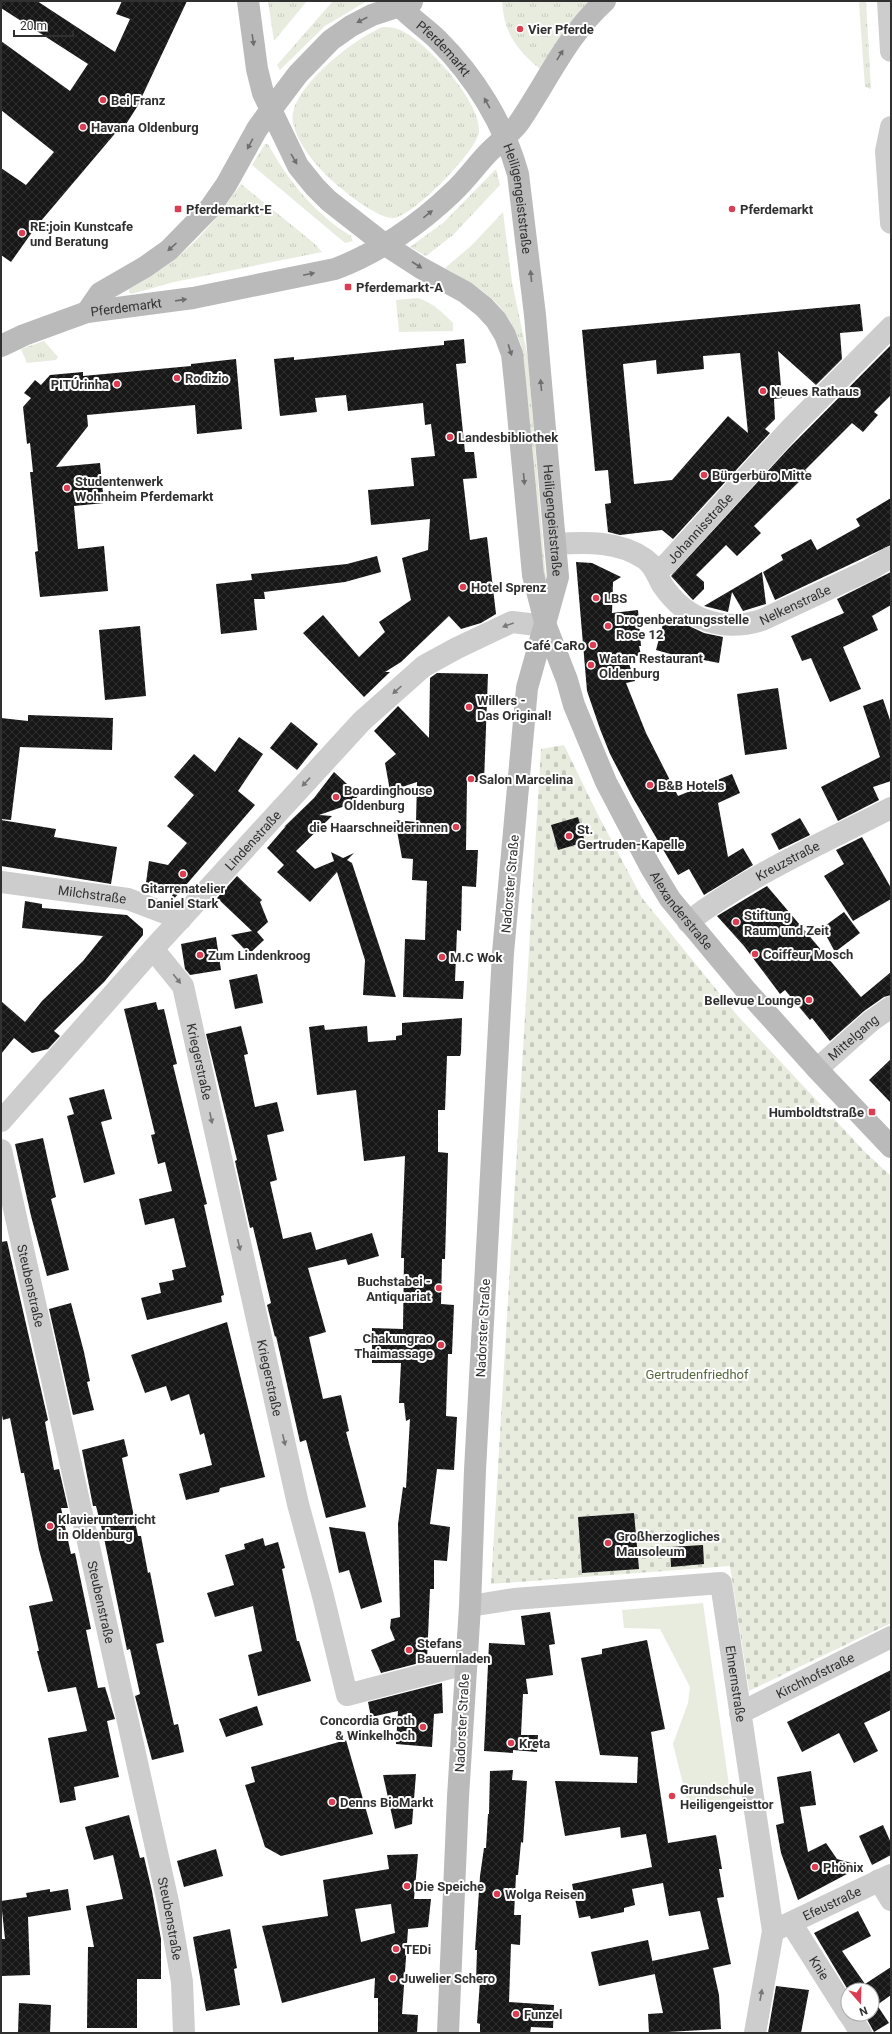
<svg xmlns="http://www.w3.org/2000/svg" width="892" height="2034" font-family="Roboto,sans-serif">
<defs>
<pattern id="grass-tufts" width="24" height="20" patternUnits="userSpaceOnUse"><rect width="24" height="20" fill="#e7ecdf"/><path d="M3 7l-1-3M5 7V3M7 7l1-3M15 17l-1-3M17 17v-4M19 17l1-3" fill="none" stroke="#c6cbc0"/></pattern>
<pattern id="cemetery-stones" width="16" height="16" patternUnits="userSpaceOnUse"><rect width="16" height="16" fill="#e7ecdf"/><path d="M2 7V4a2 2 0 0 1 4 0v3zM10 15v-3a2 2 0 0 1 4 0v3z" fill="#c6cbc0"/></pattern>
<pattern id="building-cross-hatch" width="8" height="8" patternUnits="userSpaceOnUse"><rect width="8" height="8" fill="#171717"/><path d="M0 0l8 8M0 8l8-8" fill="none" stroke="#303030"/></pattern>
</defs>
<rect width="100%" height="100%" fill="#fff"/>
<g fill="url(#grass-tufts)">
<path d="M268,1H307L274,41Z"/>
<path d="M333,1H367L325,26L280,70L277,65Z"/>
<path d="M502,1H591L540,69C516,49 504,33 502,1Z"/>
<path d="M861,1H866L871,89L865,87L859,3Z"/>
<path d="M383,27C391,27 398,28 406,33C429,46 482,103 479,132C477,151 413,216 394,218C382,219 356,201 347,193C326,177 298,149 293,122C287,90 356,37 383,27Z"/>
<path d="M265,144H268C289,182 314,213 351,236L353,241L345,243L252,165Z"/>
<path d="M496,169L500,185L453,235L426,256L410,247L443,223Z"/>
<path d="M241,184L315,244L322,252L174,282L131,294L129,292V289C182,260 207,233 241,184Z"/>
<path d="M503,212L512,282L528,358L546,580H544L521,345C504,300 484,291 445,268L472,245Z"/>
<path d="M418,298C433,303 442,312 453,323V331L399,332L396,300Z"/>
<path d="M44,341L58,357L56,360L27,363L21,349Z"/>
</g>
<path fill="url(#cemetery-stones)" d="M564,745L598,815L642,898L737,1015L865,1152L891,1176V1623L749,1691L730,1566L491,1584L541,749Z"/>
<path fill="#e7ecdf" d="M703,1603L731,1799L688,1804L673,1744L688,1703L690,1687L660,1629L624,1628L622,1610Z"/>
<g fill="url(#building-cross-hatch)" fill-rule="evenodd">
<path d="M1,1H37L115,52L130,19L116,14L122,1H187L137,107L121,132L118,130L35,228L11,262L1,255V168L26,185L54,152L1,110V41L70,91L88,64L1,8Z"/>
<path d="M860,304L863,331L840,333L842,359L816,385L778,351L782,398L774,399L775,419L765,429L770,433L673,539L662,530L620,535L608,532L605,504L611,503L608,470L595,471L582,330ZM740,353L748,433L728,416L672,480L634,484L623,364L656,360L657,374L704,369L703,356Z"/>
<path d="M464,339L466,363L456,364L465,452H474L477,478L463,479L470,540L487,537L496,614L481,623L461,629L449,616L401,662L385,672H390L364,697L303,633L323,615L359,657L385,632L379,622L411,600L402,558L428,550L430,519L371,525L368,490L414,486L411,458L435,456L431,424L425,425L423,403L348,411L346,395L315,398L317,412L280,416L274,359L294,357V360L444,345V341Z"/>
<path d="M891,345V395L874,412L878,415L863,432L852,423L805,470L808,473L754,526L761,533L737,556L726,545L696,575L704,582V589L693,600L691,598L671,576L789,448Z"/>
<path d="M236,359L242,429L197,434L195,405L87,415L88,426L56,467L100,463L104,503L74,506L78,549L104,546L108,591L40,597L35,552L38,551L30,472H33L30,443L27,444L23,407L31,398L24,393L35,380L41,385L50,375L83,372V376L191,366V364Z"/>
<path d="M891,498V545L775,600L763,572L783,560L781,555L811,539L817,550L860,526L856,519Z"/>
<path d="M377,556L381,572L345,582L264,592L265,599H254L257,630L221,634L216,584L252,580L251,574L347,564Z"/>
<path d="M576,562L592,563L621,577L613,582L612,613L638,610L641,646H639L641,655L627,658L635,681L626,683L646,733L678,796L732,774L740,793L718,803L728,857L743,848L753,865L704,895L689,869L678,875L633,798L610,754L600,729L587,691Z"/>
<path d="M762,572L766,604L743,611L732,592L728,612L704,606Z"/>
<path d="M891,572V605L872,616L878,630L843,647L861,689L830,702L811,658L802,661L791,636L844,613L837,599Z"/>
<path d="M664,620L687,625L704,633L723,637L719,663L688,657V659L656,650Z"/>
<path d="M140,626L146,696L105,700L99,630Z"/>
<path d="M437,673L488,674L484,782H467L466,850H478L476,887L462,886L461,931L457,930L455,981H464L463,999L403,997L405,939L425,940L427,881L412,880L413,859L402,858L395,820L416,822L417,782L390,791L385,763L396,754L374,731L398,706L429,738L430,678Z"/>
<path d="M778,688L787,749L745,755L737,694Z"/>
<path d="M883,699L891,723V781L873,787L879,800L838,821L821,787L880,757L863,706Z"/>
<path d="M28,715L113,718L112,750L20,747L11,820L1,819V718L28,721Z"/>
<path d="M291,722L318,744L297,770L270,748Z"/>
<path d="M239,737L263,754L238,791L255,805L173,900L172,894L145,890L149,861L168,865L187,843L167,826L194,795L174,777L194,754L215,772Z"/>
<path d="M334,772L359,795L351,804L319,815L332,816L296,851L315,869L334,861L331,852L343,858L354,853L347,860L352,863L396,997L363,995L365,960L337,872L310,902L277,872L284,865L267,848L286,826L284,827L314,798Z"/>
<path d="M578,817L585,842L558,850L551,825Z"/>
<path d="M800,818L810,835L779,850L771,834Z"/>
<path d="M1,820L56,829L54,837L117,847L111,884L1,866Z"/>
<path d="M862,837L891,888V899L853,921L824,876L844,864L836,850Z"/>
<path d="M237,876L262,900L260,902L268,922L257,932L264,940L249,954L231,935L252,931L217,898Z"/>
<path d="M767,886L861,997L891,972V995L884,997L864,1011L830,1041L812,1018L810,1020L785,990L780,994L744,946L717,916Z"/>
<path d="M25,901L42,904V908L127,915L143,929V935L104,982L54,1031L60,1036L48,1049L32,1053L14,1038L1,1054V1001L25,1022L42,1001L83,961L103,936L22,928Z"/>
<path d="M844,912L860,933L835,952L822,928Z"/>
<path d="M216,937L221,970L190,975L185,969L181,944Z"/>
<path d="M257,974L263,1003L235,1009L229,980Z"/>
<path d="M156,1002L158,1010L164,1009L177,1064L173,1065L207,1204L204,1205L224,1295L221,1296L222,1302L147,1320L141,1298L161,1293L159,1283L174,1280L172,1270L186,1267L174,1218L145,1225L139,1199L172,1191L165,1162L158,1164L151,1135L155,1134L124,1009Z"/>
<path d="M462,1018L461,1053L460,1056H447L445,1110H438V1152L448,1153L445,1259H442L441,1304L454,1305L452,1354H448L446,1416L457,1417L454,1470L437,1469L430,1524L450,1527L447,1561L434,1560V1589H430L427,1661L381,1673L371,1650L395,1640L390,1628L391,1619L400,1617L398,1524L403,1487L406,1488L410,1419L406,1421L404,1403H399L401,1363H372V1328L403,1329L404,1258H401L405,1156L364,1161L356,1090L317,1095L309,1027L324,1025L325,1030L367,1026L368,1042L396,1040V1036L402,1035V1023Z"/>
<path d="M241,1026L248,1054L244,1055L255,1107L277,1102L284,1131L267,1135L277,1180L270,1182L283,1239L311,1232L316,1250L372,1233L379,1256L348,1265L346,1259L308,1268L326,1332L309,1337L323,1399L341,1395L349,1431L346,1432L366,1507L326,1518L306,1440L300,1442L276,1336L275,1337L267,1305L271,1303L253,1227L250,1228L235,1161L237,1160L206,1034Z"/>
<path d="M891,1059V1103L869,1080Z"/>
<path d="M104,1089L112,1119L101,1122L115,1174L84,1183L67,1116L74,1114L69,1098Z"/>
<path d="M43,1138L56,1197L51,1199L69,1270L47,1276L31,1216L15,1144Z"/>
<path d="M7,1241L48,1420L45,1422L54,1470L59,1469L68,1508H61L71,1554L75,1553L91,1629L86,1630L98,1688L105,1687L115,1719L107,1721L119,1777L74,1787L76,1800L60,1803L48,1738L87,1731L76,1687L48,1692L37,1651H39L29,1606L53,1601L39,1550L24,1473H21L10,1418L3,1420L1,1410V1242Z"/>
<path d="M71,1303L84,1352L90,1381L87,1382L94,1410L73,1415L49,1309Z"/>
<path d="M227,1322L265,1477L220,1488L219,1492L186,1500L179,1474L212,1465L204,1433L200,1435L189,1394L171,1401L166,1386L145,1393L131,1355Z"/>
<path d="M124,1439L128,1456L122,1458L138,1536H141L148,1573L150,1572L164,1642L156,1644L174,1725L178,1724L184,1752L152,1760L135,1696L140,1694L130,1649L127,1650L104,1538L96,1506H93L82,1450Z"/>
<path d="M634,1513L639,1569L582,1573L578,1517Z"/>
<path d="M329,1527L365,1532L382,1602L361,1609L349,1570L339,1573Z"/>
<path d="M263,1538L265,1546L278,1542L285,1568L282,1569L297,1641H299L311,1681L258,1696L248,1655L262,1651L253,1606L215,1617L207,1593L234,1585L225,1555L245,1549L244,1544Z"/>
<path d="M703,1545L704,1564L671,1567L670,1547Z"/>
<path d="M550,1612L555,1644L549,1645L553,1675L526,1679L528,1694H523L521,1735H538L537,1752L513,1750V1753L484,1751L489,1643L525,1645L521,1616Z"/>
<path d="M647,1640L665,1729L651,1732L668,1843L716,1835L722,1869H719L724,1897L717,1898L731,1964L713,1968L719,1995L721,2029L649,2033L648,2014L663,2013L652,1961L709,1949L700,1911L669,1916L663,1883L632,1889L635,1905L624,1908V1912L591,1919L590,1916L579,1918L572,1884L652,1867L646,1834L621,1838L620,1827L565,1836L555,1781L637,1783L638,1757L600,1755L581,1658L602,1654V1649Z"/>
<path d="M891,1670V1710L864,1723L878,1751L854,1763L839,1733L802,1752L787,1722Z"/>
<path d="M442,1683L443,1713L434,1714L432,1747L396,1744L398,1711L371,1717L368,1702Z"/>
<path d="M257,1706L263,1725L226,1737L219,1719Z"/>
<path d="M346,1740L373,1834L281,1856L265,1847L245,1785L255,1782L251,1767Z"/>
<path d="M513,1770L512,1780L527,1781L523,1843L521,1842L518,1875H516L514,1915H521L520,1945L511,1944L509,2002L554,2005L553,2028L531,2027L530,2033H480V2024L477,2023L480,1981H476L477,1950H475L480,1876L484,1848H486L488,1814H489L490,1771Z"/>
<path d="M811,1771L816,1805L800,1807L808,1852L826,1843L837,1859L862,1866L798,1900L781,1853L776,1825L784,1823L777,1777Z"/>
<path d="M416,1774L412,1824L395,1829L383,1775Z"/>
<path d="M129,1815L140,1858L144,1857L152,1891L161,1939V1979H137V2028H87L88,1947H94L86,1906L123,1899L113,1855L94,1860L85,1827Z"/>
<path d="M883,1825L891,1843V1855L872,1865L859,1836Z"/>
<path d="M216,1849L223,1876L184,1887L177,1861Z"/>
<path d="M418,1854L414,1899H431L428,1927L408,1929L402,2014L418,2015L417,2033H378V1998H374L375,1978L282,2003L262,1926L328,1916L323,1880L389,1869L387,1855ZM391,1904L395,1933L361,1942L355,1909Z"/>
<path d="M50,1889V1892L68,1889L71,1910L28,1917L30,1975L1,1976V1939H5L1,1901L27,1897L26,1893Z"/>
<path d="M858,1911L871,1936L842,1951L865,1984L891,1967V1995L877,2005L889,2023L874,2032L864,2014H872V1990H848L814,1933Z"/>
<path d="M230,1929L237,1968L234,1969L240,2005L206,2011L193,1937Z"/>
<path d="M648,1940L655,1974L599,1986L591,1952Z"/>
<path d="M776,1986L809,1990L801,2033H768Z"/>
<path d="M19,2003L51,2005L50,2033H18Z"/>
</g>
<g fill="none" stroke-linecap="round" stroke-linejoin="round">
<g stroke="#cdcdcd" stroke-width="22">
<path d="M888,1L891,51"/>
<path d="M891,127L886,151L891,223"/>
<path id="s1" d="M556,544C587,542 619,541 645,559C655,566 657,577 663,586C687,621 723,632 762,620L869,570L891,557"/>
<path id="s2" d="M656,570L667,564L792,427L891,327"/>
<path id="s3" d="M1,882L128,899L181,919"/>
<path id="s4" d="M688,922C749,875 823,843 891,808"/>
<path id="s5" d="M153,949L183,986L298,1504L323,1596L347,1695L465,1664"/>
<path id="s6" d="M817,1069L871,1021L891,1007"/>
<path id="s7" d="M1,1121L153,949L362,721L424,666L457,648L512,622L546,626"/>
<path id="s8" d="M1,1150L168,1902L182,1982L184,2033"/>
<path id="s9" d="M470,1606L514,1599L721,1583L773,1931L755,2033"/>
<path id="s10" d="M740,1713L891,1637"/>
<path d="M879,1880L891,1900"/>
<path id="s11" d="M791,1923L848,2013"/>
<path id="s12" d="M773,1931L891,1875"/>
<path d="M849,2014L861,2033"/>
</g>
<g stroke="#bababa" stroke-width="22">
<path id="s13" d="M248,1L257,69L263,93L298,166L315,187L329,201L384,244L421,268L465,292L484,307L496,320L505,335L512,354L515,382L533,575L546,626L567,680L574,705L606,782L650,866L670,899L745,989L817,1069L891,1147"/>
<path id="s14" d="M395,1C407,16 425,27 438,40C475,77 504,124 518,174L535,315L558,577L527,688L503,953L475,1470L470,1606L458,1797L448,2033"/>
<path d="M87,312L100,293L145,267L169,250L210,208L226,185L257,129L270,111L298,74L331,40L351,26L372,15L412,2"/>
<path id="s15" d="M1,346L24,335L87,312L193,298L335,269C378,253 420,224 453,192C467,179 477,164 490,151C499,142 510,134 518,124C547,82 567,35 605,1"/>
</g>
</g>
<defs><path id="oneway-solid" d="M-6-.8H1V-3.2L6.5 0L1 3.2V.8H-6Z"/></defs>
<g fill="#6e6e6e">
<use href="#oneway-solid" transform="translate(362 20) rotate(153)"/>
<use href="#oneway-solid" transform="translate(253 40) rotate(82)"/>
<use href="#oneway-solid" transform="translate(560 55) rotate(-58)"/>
<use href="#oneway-solid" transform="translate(487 103) rotate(-119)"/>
<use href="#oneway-solid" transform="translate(250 144) rotate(118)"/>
<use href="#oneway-solid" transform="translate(294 159) rotate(60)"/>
<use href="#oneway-solid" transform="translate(428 214) rotate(-39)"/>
<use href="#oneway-solid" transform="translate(172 247) rotate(138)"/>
<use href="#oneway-solid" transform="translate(417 265) rotate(33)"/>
<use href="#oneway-solid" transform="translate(309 274) rotate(-12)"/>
<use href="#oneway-solid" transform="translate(531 276) rotate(-96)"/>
<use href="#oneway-solid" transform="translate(181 300) rotate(-8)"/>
<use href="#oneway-solid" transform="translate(510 350) rotate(73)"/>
<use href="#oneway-solid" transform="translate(541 385) rotate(-95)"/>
<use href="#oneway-solid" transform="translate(524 479) rotate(85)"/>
</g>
<g fill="#777">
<use href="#oneway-solid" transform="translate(508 625) rotate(160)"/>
<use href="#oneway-solid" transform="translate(397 690) rotate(138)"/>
<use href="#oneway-solid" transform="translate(306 782) rotate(133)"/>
<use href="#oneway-solid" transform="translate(177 979) rotate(51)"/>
<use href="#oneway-solid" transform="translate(211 1118) rotate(78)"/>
<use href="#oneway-solid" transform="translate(239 1245) rotate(77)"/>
<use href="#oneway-solid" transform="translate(284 1440) rotate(77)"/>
<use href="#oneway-solid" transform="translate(761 1995) rotate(-80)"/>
</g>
<g fill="#db3e52" stroke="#fff" stroke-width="1.5">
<circle cx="520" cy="29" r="4"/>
<circle cx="103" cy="100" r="4"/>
<circle cx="83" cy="127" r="4"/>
<rect x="174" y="205" width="8" height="8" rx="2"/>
<circle cx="732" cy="209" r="4"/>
<circle cx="22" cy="233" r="4"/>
<rect x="344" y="283" width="8" height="8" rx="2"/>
<circle cx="177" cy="378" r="4"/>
<circle cx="117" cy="384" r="4"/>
<circle cx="763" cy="391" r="4"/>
<circle cx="450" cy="437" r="4"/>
<circle cx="704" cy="475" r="4"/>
<circle cx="67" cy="488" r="4"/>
<circle cx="463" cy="587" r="4"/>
<circle cx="596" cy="598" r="4"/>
<circle cx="608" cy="626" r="4"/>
<circle cx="593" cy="645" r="4"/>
<circle cx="591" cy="665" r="4"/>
<circle cx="469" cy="707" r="4"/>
<circle cx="471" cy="779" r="4"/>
<circle cx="650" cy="785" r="4"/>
<circle cx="336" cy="797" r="4"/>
<circle cx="456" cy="827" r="4"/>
<circle cx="569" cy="836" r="4"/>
<circle cx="183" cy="874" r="4"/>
<circle cx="736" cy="922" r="4"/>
<circle cx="755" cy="954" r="4"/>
<circle cx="200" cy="955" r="4"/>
<circle cx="442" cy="957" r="4"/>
<circle cx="809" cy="1000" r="4"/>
<rect x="868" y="1108" width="8" height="8" rx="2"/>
<circle cx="439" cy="1288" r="4"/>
<circle cx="441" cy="1345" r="4"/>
<circle cx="50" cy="1526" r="4"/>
<circle cx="608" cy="1543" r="4"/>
<circle cx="409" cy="1650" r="4"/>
<circle cx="423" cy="1727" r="4"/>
<circle cx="511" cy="1743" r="4"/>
<circle cx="672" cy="1796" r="4"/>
<circle cx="332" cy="1802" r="4"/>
<circle cx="815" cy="1867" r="4"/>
<circle cx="407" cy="1886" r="4"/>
<circle cx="497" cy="1894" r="4"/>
<circle cx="396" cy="1949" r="4"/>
<circle cx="393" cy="1978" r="4"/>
<circle cx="516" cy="2014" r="4"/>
</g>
<g text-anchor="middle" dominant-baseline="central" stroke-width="4" stroke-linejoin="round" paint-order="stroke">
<g font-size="13" font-weight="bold" fill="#303030" stroke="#fff" text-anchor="start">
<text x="528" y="29">Vier Pferde</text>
<text x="111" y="100">Bei Franz</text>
<text x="91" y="127">Havana Oldenburg</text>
<text x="186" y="209">Pferdemarkt-E</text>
<text x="740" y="209">Pferdemarkt</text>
<text x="30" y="226">RE:join Kunstcafe<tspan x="30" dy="15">und Beratung</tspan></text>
<text x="356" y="287">Pferdemarkt-A</text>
<text x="185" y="378">Rodizio</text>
<text x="109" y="384" text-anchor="end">PITÚrinha</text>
<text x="771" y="391">Neues Rathaus</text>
<text x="458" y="437">Landesbibliothek</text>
<text x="712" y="475">Bürgerbüro Mitte</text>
<text x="75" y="481">Studentenwerk<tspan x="75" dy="15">Wohnheim Pferdemarkt</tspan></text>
<text x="471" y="587">Hotel Sprenz</text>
<text x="604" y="598">LBS</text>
<text x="616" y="619">Drogenberatungsstelle<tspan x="616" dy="15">Rose 12</tspan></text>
<text x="585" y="645" text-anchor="end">Café CaRo</text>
<text x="599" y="658">Watan Restaurant<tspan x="599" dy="15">Oldenburg</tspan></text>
<text x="477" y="700">Willers -<tspan x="477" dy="15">Das Original!</tspan></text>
<text x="479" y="779">Salon Marcelina</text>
<text x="658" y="785">B&amp;B Hotels</text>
<text x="344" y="790">Boardinghouse<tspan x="344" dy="15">Oldenburg</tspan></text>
<text x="448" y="827" text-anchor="end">die Haarschneiderinnen</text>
<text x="577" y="829">St.<tspan x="577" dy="15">Gertruden-Kapelle</tspan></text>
<text x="183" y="888" text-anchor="middle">Gitarrenatelier<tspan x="183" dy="15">Daniel Stark</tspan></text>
<text x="744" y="915">Stiftung<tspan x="744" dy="15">Raum und Zeit</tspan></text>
<text x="763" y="954">Coiffeur Mosch</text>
<text x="208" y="955">Zum Lindenkroog</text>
<text x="450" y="957">M.C Wok</text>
<text x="801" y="1000" text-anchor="end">Bellevue Lounge</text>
<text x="864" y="1112" text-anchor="end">Humboldtstraße</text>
<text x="431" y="1281" text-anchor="end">Buchstabei -<tspan x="431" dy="15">Antiquariat</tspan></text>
<text x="433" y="1338" text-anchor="end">Chakungrao<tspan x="433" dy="15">Thaimassage</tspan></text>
<text x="58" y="1519">Klavierunterricht<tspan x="58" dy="15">in Oldenburg</tspan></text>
<text x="616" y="1536">Großherzogliches<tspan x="616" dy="15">Mausoleum</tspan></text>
<text x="417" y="1643">Stefans<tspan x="417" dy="15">Bauernladen</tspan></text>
<text x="415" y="1720" text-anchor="end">Concordia Groth<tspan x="415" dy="15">&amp; Winkelhoch</tspan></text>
<text x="519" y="1743">Kreta</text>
<text x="680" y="1789">Grundschule<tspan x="680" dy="15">Heiligengeisttor</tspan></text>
<text x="340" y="1802">Denns BioMarkt</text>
<text x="823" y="1867">Phönix</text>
<text x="415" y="1886">Die Speiche</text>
<text x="505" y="1894">Wolga Reisen</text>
<text x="404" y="1949">TEDi</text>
<text x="401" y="1978">Juwelier Schero</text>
<text x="524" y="2014">Funzel</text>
</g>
<g font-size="13" fill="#303030" stroke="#fff">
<text stroke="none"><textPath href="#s14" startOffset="68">Pferdemarkt</textPath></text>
<text stroke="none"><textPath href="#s14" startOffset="240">Heiligengeiststraße</textPath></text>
<text stroke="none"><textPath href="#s15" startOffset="132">Pferdemarkt</textPath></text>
<text stroke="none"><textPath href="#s14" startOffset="564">Heiligengeiststraße</textPath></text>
<text stroke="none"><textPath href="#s2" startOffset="61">Johannisstraße</textPath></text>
<text stroke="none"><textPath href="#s1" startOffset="274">Nelkenstraße</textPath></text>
<text stroke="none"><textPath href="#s7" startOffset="377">Lindenstraße</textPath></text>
<text stroke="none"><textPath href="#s4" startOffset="117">Kreuzstraße</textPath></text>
<text transform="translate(510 884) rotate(-85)">Nadorster Straße</text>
<text stroke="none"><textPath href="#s3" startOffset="92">Milchstraße</textPath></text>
<text stroke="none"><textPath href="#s13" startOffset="1056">Alexanderstraße</textPath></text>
<text stroke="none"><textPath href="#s6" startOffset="48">Mittelgang</textPath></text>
<text stroke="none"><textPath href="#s5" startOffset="125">Kriegerstraße</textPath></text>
<text stroke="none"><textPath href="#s8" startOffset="139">Steubenstraße</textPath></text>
<text transform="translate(483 1328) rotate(-87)">Nadorster Straße</text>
<text stroke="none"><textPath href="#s5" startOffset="449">Kriegerstraße</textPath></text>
<text stroke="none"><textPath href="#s8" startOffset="463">Steubenstraße</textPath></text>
<text stroke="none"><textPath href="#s10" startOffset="84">Kirchhofstraße</textPath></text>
<text stroke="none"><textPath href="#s9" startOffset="354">Ehnernstraße</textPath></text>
<text transform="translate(462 1723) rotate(-87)">Nadorster Straße</text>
<text stroke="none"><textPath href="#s12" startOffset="65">Efeustraße</textPath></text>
<text stroke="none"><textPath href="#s8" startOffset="787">Steubenstraße</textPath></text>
<text stroke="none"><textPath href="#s11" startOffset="53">Knie</textPath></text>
</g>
<g font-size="13" fill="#55693f" stroke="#fff">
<text x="697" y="1374">Gertrudenfriedhof</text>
</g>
</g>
<rect width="892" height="2034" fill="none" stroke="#303030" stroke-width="4"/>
<g transform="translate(860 2002) rotate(160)"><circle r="19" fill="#ffffff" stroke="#acacac"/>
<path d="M0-3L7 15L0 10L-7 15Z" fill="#db3e52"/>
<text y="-6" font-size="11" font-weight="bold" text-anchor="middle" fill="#303030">N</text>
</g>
<path d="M14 30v6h59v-6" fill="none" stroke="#303030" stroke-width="2"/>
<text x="20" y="30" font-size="12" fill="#303030" stroke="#ffffff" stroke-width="3" paint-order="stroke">20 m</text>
</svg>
